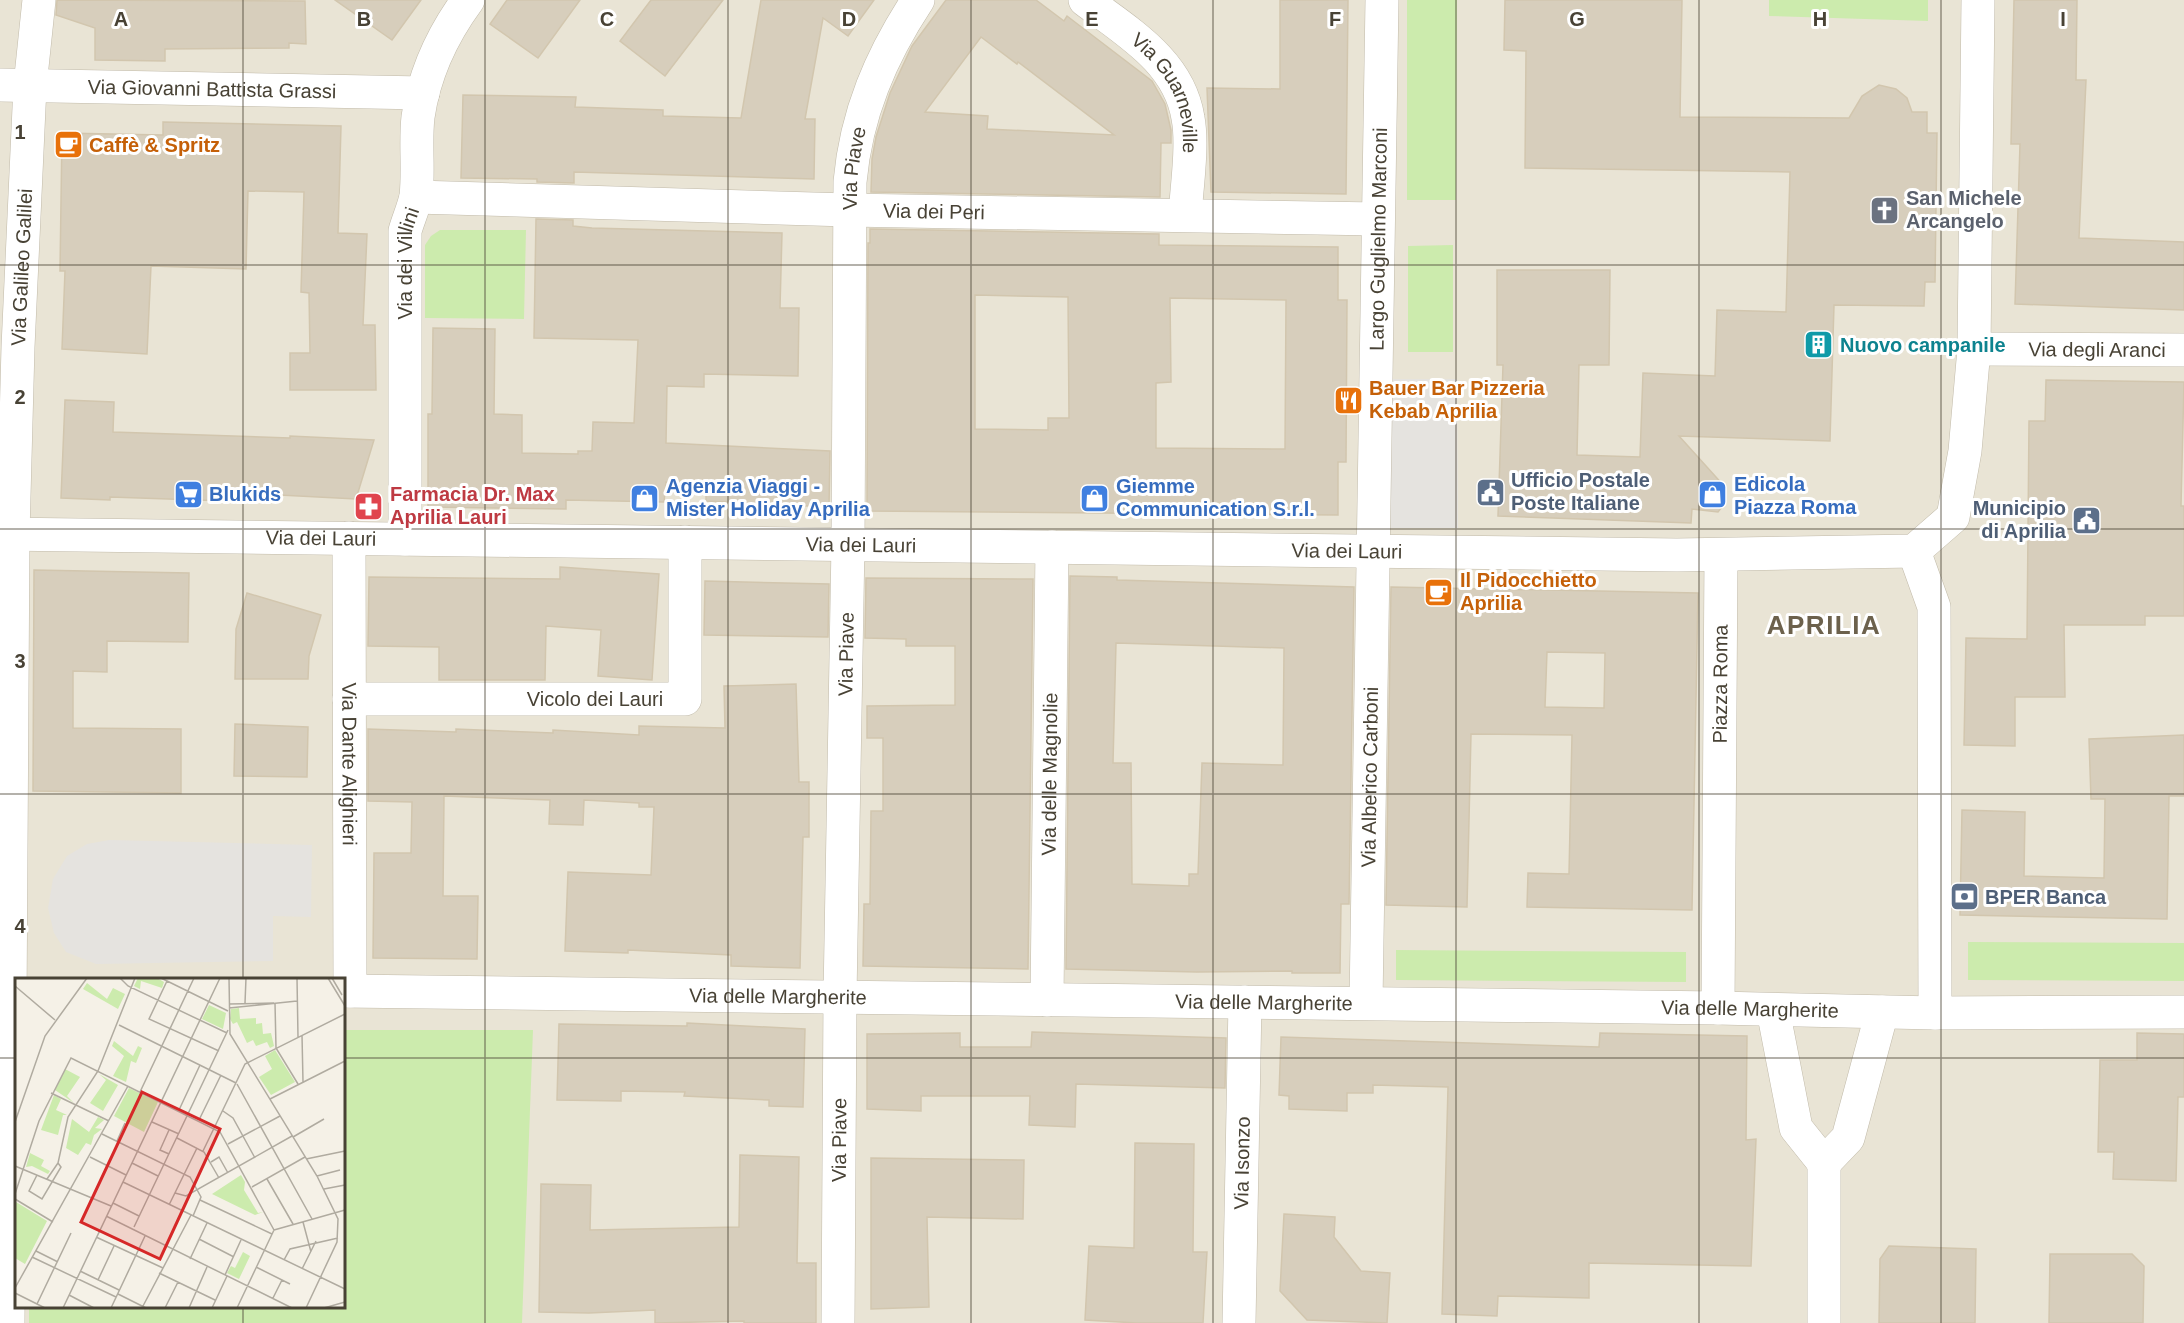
<svg xmlns="http://www.w3.org/2000/svg" width="2184" height="1323" font-family="Helvetica,sans-serif">
<rect width="100%" height="100%" fill="#f5f1e7"/>
<path fill="#e9e4d5" fill-rule="evenodd" d="M0,0H2184V1323H0ZM16,980H344V1306H16Z"/>
<g fill="#ccebad">
<path d="M1407,0H1457L1456,200H1407Z"/>
<path d="M1769,0H1928V21L1769,16Z"/>
<path d="M440,230H526L524,319L425,318V245L431,236Z"/>
<path d="M1453,245V352H1408V246Z"/>
<path d="M1968,942L2184,943V981L1968,980Z"/>
<path d="M1396,950L1686,952V982L1396,980Z"/>
<path d="M344,1030H533L522,1323H29V1307L344,1306Z"/>
</g>
<g fill="#e5e3df">
<path d="M1388,379H1457L1458,528H1388Z"/>
<path d="M109,840L312,845L311,917L273,916V961L96,964L66,952L54,933L48,908L53,879L67,856L87,844Z"/>
</g>
<g fill="#d7cebc" stroke="#d2c6ae" stroke-width="1.5" fill-rule="evenodd">
<path d="M57,0L305,1L306,44L289,43V48L165,49V61L95,60V28L56,15Z"/>
<path d="M335,0H421L392,40Z"/>
<path d="M507,0H580L538,58L490,24Z"/>
<path d="M651,0H723L665,76L620,41Z"/>
<path d="M761,0H874L848,36L823,18L805,119H815L814,179L574,172V183L537,182V179L461,178L463,95L576,97L575,107L663,110V116L741,118Z"/>
<path d="M946,0H1036L1064,21L1067,16L1152,81L1165,104L1171,130V143H1161L1160,197L871,192L872,159L876,137L890,93L912,46ZM981,37L1017,64L1018,62L1114,135L987,129L988,116L925,112Z"/>
<path d="M1280,0H1348L1346,194L1211,192L1207,88L1280,89Z"/>
<path d="M1505,0H1682L1680,117L1849,118L1862,96L1879,85L1896,89L1907,98L1912,112H1927V133H1937L1935,282H1925L1924,306L1834,305L1830,441L1679,436L1725,487V503L1718,512L1692,509L1691,523L1498,516L1503,365H1497V270H1610L1609,365H1579L1577,455L1640,457L1643,373L1715,376L1717,310L1786,312L1790,172L1525,168L1526,51L1504,50Z"/>
<path d="M2014,0H2077L2076,80H2086L2079,238L2184,242V310L2015,304L2020,144H2011Z"/>
<path d="M163,122L341,126L338,233L367,234L363,325H375L376,390H290V353H310L309,293L301,292L304,192L248,191L246,269L151,266L147,354L62,349L65,271H60L62,133L163,135Z"/>
<path d="M536,219L573,220V226L592,228L782,233L780,308H799L798,376L704,374V387L667,386L666,443L830,451L829,507L706,501V484L666,482L664,502L566,500V509L428,507V414H432L433,328L495,329L494,414L522,415V453L578,454V451H592L593,422L634,423L638,340L534,338Z"/>
<path d="M870,229L1159,234V245L1338,247V300H1347L1346,462H1338V515L867,511L868,243H870ZM975,295L1068,297L1069,418H1048V430L975,429ZM1170,298L1286,300L1285,449L1156,448V383L1171,382Z"/>
<path d="M2046,380L2184,382L2181,506H2184V616H2145V625H2064L2065,697H2015V746L1964,745L1966,638L2027,639L2029,421H2045Z"/>
<path d="M65,400L114,402L113,432L290,438V436L374,440L356,499L260,494L259,502L110,497V500L61,498Z"/>
<path d="M560,567L659,574L652,680L598,676L601,630L546,626L545,680H439V647L368,646L369,577L560,579Z"/>
<path d="M34,570L189,573L188,642L107,641V672L73,671V728L181,729V793L33,791Z"/>
<path d="M1070,576L1117,577V580L1354,587L1349,904H1341L1340,973H1292V971L1197,972L1066,969ZM1116,643L1284,648L1283,765L1202,763L1198,874H1189V886L1132,884L1131,763H1113Z"/>
<path d="M866,578L1033,579L1028,969L863,966L864,904H870L871,811H883V738H867V706L955,705V646H906V639L865,638Z"/>
<path d="M705,581L829,584L828,637L704,635Z"/>
<path d="M1391,587L1698,593L1692,910L1527,907L1528,873L1569,874L1572,735L1471,734L1467,907L1386,905ZM1547,652L1605,653L1604,708L1545,707Z"/>
<path d="M247,593L321,615L309,656L308,679H235L236,629Z"/>
<path d="M796,684L799,782H809V837H803L800,968L731,966V955L628,950V953L565,951L568,872L651,875L654,807H639V803L584,800L583,825L549,824L550,800L444,796L443,896H478L477,959L373,958L374,853H411L412,802L368,801V729L456,732V729L553,733V730L639,735V726L725,728L724,686Z"/>
<path d="M235,724L308,727L307,777L234,776Z"/>
<path d="M2184,735V796H2169L2167,919L1960,915L1962,810L2025,812L2024,876L2104,878L2105,799H2091L2089,739Z"/>
<path d="M687,1023L805,1029L803,1107L769,1106V1100L684,1096L685,1092L621,1091V1101L557,1100L559,1024L687,1026Z"/>
<path d="M1032,1032L1226,1038L1225,1088L1076,1084L1075,1127L1029,1125L1030,1096H921V1111L867,1109V1034L960,1033V1047H1031Z"/>
<path d="M1600,1033L1747,1036L1746,1140L1756,1139L1751,1266L1589,1263V1298L1498,1296L1497,1316L1442,1314L1448,1087L1373,1085V1093H1347V1111L1289,1109V1096L1279,1095L1281,1037L1599,1047Z"/>
<path d="M2137,1033L2184,1034V1097H2178L2176,1181L2113,1179L2114,1152H2098L2100,1060H2137Z"/>
<path d="M1135,1143L1194,1144L1193,1252H1207L1203,1323H1137L1085,1320L1089,1246L1134,1248Z"/>
<path d="M740,1155L799,1157L797,1263H816V1323H744V1321L655,1323V1310L589,1313L539,1312L541,1184L591,1185L590,1230L739,1227Z"/>
<path d="M871,1158L1024,1160L1023,1219L927,1217L929,1307L871,1309Z"/>
<path d="M1284,1214L1335,1217L1334,1237L1361,1271L1390,1273L1387,1323L1307,1320L1280,1291Z"/>
<path d="M1889,1246L1976,1249L1975,1323H1879L1880,1259Z"/>
<path d="M2050,1254H2132L2144,1266L2143,1323H2049Z"/>
</g>
<g fill="none" stroke-linecap="round" stroke-linejoin="round">
<defs>
<g id="street">
<path id="s1" d="M1085,0C1127,32 1179,61 1188,118C1193,144 1187,187 1185,214"/>
<path id="s2" d="M0,85L423,93"/>
<path id="s3" d="M416,197L848,210L1378,219"/>
<path id="s4" d="M1974,349L2184,350"/>
<path id="s5" d="M0,534L1677,555L1914,551L1953,517L1965,451L1974,349L1978,0"/>
<path id="s6" d="M349,538L350,991"/>
<path id="s7" d="M405,539V231C408,220 414,207 416,196C419,170 415,143 418,117C424,75 443,34 468,0"/>
<path d="M1914,551L1934,607L1935,1013"/>
<path id="s8" d="M349,699H685V542"/>
<path id="s9" d="M344,991L1718,1008L1935,1013L2184,1012"/>
<path id="s10" d="M1047,1000L1052,547"/>
<path id="s11" d="M1366,1003L1382,0"/>
<path id="s12" d="M1718,1008L1721,555"/>
<path d="M1773,1010L1796,1128L1824,1163"/>
<path d="M1824,1163L1848,1138L1882,1012"/>
<path d="M1824,1163V1323"/>
<path id="s13" d="M8,1323L13,534L18,347L30,86L39,0"/>
<path id="s14" d="M838,1323L840,997L848,544L850,182C856,114 881,56 918,0"/>
<path id="s15" d="M1239,1323L1245,1002"/>
</g>
</defs>
<use href="#street" stroke="#c1baa9" stroke-width="34"/>
<use href="#street" stroke="#fff" stroke-width="33"/>
</g>
<path fill="none" stroke="#484235" stroke-width="1.5" stroke-opacity="0.55" d="M243,0V980M485,0V1323M728,0V1323M971,0V1323M1213,0V1323M1456,0V1323M1699,0V1323M1941,0V1323M0,265H2184M0,529H2184M0,794H2184M0,1058H16M344,1058H2184M243,1306V1323"/>
<defs>
<symbol id="cafe-square" viewBox="-11 -11 22 22"><rect x="-9" y="-9" width="18" height="18" rx="4" fill="#e8710a" stroke="#fff"/><path d="M-5.5-4.5H6V0H3Q3 3.5 0 3.5H-2.5Q-5.5 3.5-5.5 0ZM3-3.2v2h1.7v-2ZM-6 4.5H4V6H-6Z" fill="#fff"/></symbol>
<symbol id="church-square" viewBox="-11 -11 22 22"><rect x="-9" y="-9" width="18" height="18" rx="4" fill="#6b7280" stroke="#fff"/><path d="M-1.2-6h2.4v3.5h3.3v2.4h-3.3V6h-2.4V-.1h-3.3v-2.4h3.3Z" fill="#fff"/></symbol>
<symbol id="building-square" viewBox="-11 -11 22 22"><rect x="-9" y="-9" width="18" height="18" rx="4" fill="#0f9aa8" stroke="#fff"/><path d="M-4-6H4V6H1V3H-1V6H-4ZM-2.5-4.3h1.7v1.8h-1.7ZM.8-4.3h1.7v1.8H.8ZM-2.5-1h1.7V.8h-1.7ZM.8-1h1.7V.8H.8Z" fill="#fff"/></symbol>
<symbol id="restaurant-square" viewBox="-11 -11 22 22"><rect x="-9" y="-9" width="18" height="18" rx="4" fill="#e8710a" stroke="#fff"/><path d="M-5-6h1v4h1v-4h1v4h1v-4h1v5L-1.5 .5V6h-2V.5L-5-1ZM5-6V6H3V1.5H1.5Q1.5-4 5-6Z" fill="#fff"/></symbol>
<symbol id="civic-square" viewBox="-11 -11 22 22"><rect x="-9" y="-9" width="18" height="18" rx="4" fill="#5c6f8a" stroke="#fff"/><path d="M-.6-6.5H3V-4.5H.6V-3L4-1V1h2V6H-6V1h2V-1L-.6-3ZM-1.2 2.5V6h2.4V2.5Z" fill="#fff"/></symbol>
<symbol id="supermarket-square" viewBox="-11 -11 22 22"><rect x="-9" y="-9" width="18" height="18" rx="4" fill="#3f7fe0" stroke="#fff"/><path d="M-6-5.5h2.5l.6 2H6L4.5 2H-2.5L-4.4-4H-6ZM-1.5 3.2a1.3 1.3 0 1 0 .1 0ZM3 3.2a1.3 1.3 0 1 0 .1 0Z" fill="#fff"/></symbol>
<symbol id="shop-square" viewBox="-11 -11 22 22"><rect x="-9" y="-9" width="18" height="18" rx="4" fill="#3f7fe0" stroke="#fff"/><path d="M-5-2.5h2.3a2.7 3.5 0 0 1 5.4 0H5L5.5 6h-11ZM-1.5-2.5h3a1.5 2.3 0 0 0-3 0Z" fill="#fff"/></symbol>
<symbol id="pharmacy-square" viewBox="-11 -11 22 22"><rect x="-9" y="-9" width="18" height="18" rx="4" fill="#e0444e" stroke="#fff"/><path d="M-2-6h4v4h4v4h-4v4h-4v-4h-4v-4h4Z" fill="#fff"/></symbol>
<symbol id="bank-square" viewBox="-11 -11 22 22"><rect x="-9" y="-9" width="18" height="18" rx="4" fill="#5c6f8a" stroke="#fff"/><path d="M-6-4H6V4H-6ZM0-2.3a2.3 2.3 0 1 0 0 4.6a2.3 2.3 0 1 0 0-4.6Z" fill="#fff"/></symbol>
</defs>
<g fill-rule="evenodd">
<use href="#cafe-square" x="52" y="128" width="33" height="33"/>
<use href="#church-square" x="1868" y="194" width="33" height="33"/>
<use href="#building-square" x="1802" y="328" width="33" height="33"/>
<use href="#restaurant-square" x="1332" y="384" width="33" height="33"/>
<use href="#civic-square" x="1474" y="476" width="33" height="33"/>
<use href="#supermarket-square" x="172" y="478" width="33" height="33"/>
<use href="#shop-square" x="1696" y="478" width="33" height="33"/>
<use href="#shop-square" x="628" y="482" width="33" height="33"/>
<use href="#shop-square" x="1078" y="482" width="33" height="33"/>
<use href="#pharmacy-square" x="352" y="490" width="33" height="33"/>
<use href="#civic-square" x="2070" y="504" width="33" height="33"/>
<use href="#cafe-square" x="1422" y="576" width="33" height="33"/>
<use href="#bank-square" x="1948" y="880" width="33" height="33"/>
</g>
<g text-anchor="middle" dominant-baseline="central" stroke-width="6" stroke-linejoin="round" paint-order="stroke">
<g font-size="20" fill="#484235" stroke="#fff">
<text stroke="none"><textPath href="#s2" startOffset="212">Via Giovanni Battista Grassi</textPath></text>
<text stroke="none"><textPath href="#s1" startOffset="129">Via Guarneville</textPath></text>
<text stroke="none"><textPath href="#s14" startOffset="1155">Via Piave</textPath></text>
<text stroke="none"><textPath href="#s3" startOffset="518">Via dei Peri</textPath></text>
<text stroke="none"><textPath href="#s11" startOffset="764">Largo Guglielmo Marconi</textPath></text>
<text stroke="none"><textPath href="#s7" startOffset="276">Via dei Villini</textPath></text>
<text stroke="none"><textPath href="#s13" startOffset="1056">Via Galileo Galilei</textPath></text>
<text stroke="none"><textPath href="#s4" startOffset="123">Via degli Aranci</textPath></text>
<text stroke="none"><textPath href="#s5" startOffset="321">Via dei Lauri</textPath></text>
<text stroke="none"><textPath href="#s5" startOffset="861">Via dei Lauri</textPath></text>
<text stroke="none"><textPath href="#s5" startOffset="1347">Via dei Lauri</textPath></text>
<text stroke="none"><textPath href="#s14" startOffset="669">Via Piave</textPath></text>
<text stroke="none"><textPath href="#s12" startOffset="324">Piazza Roma</textPath></text>
<text stroke="none"><textPath href="#s8" startOffset="246">Vicolo dei Lauri</textPath></text>
<text stroke="none"><textPath href="#s6" startOffset="226">Via Dante Alighieri</textPath></text>
<text stroke="none"><textPath href="#s10" startOffset="226">Via delle Magnolie</textPath></text>
<text stroke="none"><textPath href="#s11" startOffset="226">Via Alberico Carboni</textPath></text>
<text stroke="none"><textPath href="#s9" startOffset="434">Via delle Margherite</textPath></text>
<text stroke="none"><textPath href="#s9" startOffset="920">Via delle Margherite</textPath></text>
<text stroke="none"><textPath href="#s9" startOffset="1406">Via delle Margherite</textPath></text>
<text stroke="none"><textPath href="#s14" startOffset="183">Via Piave</textPath></text>
<text stroke="none"><textPath href="#s15" startOffset="160">Via Isonzo</textPath></text>
</g>
<g font-size="20" font-weight="bold" fill="#c56008" stroke="#fff" text-anchor="start">
<text x="89" y="145">Caffè &amp; Spritz</text>
<text x="1369" y="388">Bauer Bar Pizzeria<tspan x="1369" dy="23">Kebab Aprilia</tspan></text>
<text x="1460" y="580">Il Pidocchietto<tspan x="1460" dy="23">Aprilia</tspan></text>
</g>
<g font-size="20" font-weight="bold" fill="#5b616d" stroke="#fff" text-anchor="start">
<text x="1906" y="198">San Michele<tspan x="1906" dy="23">Arcangelo</tspan></text>
</g>
<g font-size="20" font-weight="bold" fill="#0d838f" stroke="#fff" text-anchor="start">
<text x="1840" y="345">Nuovo campanile</text>
</g>
<g font-size="20" font-weight="bold" fill="#4e5e75" stroke="#fff" text-anchor="start">
<text x="1511" y="480">Ufficio Postale<tspan x="1511" dy="23">Poste Italiane</tspan></text>
<text x="2066" y="508" text-anchor="end">Municipio<tspan x="2066" dy="23">di Aprilia</tspan></text>
<text x="1985" y="897">BPER Banca</text>
</g>
<g font-size="20" font-weight="bold" fill="#366cbe" stroke="#fff" text-anchor="start">
<text x="1734" y="484">Edicola<tspan x="1734" dy="23">Piazza Roma</tspan></text>
<text x="666" y="486">Agenzia Viaggi -<tspan x="666" dy="23">Mister Holiday Aprilia</tspan></text>
<text x="1116" y="486">Giemme<tspan x="1116" dy="23">Communication S.r.l.</tspan></text>
<text x="209" y="494">Blukids</text>
</g>
<g font-size="20" font-weight="bold" fill="#be3a42" stroke="#fff" text-anchor="start">
<text x="390" y="494">Farmacia Dr. Max<tspan x="390" dy="23">Aprilia Lauri</tspan></text>
</g>
<g font-size="26" font-weight="bold" letter-spacing="1.5" fill="#6c614c" stroke="#fff">
<text x="1824" y="625">APRILIA</text>
</g>
</g>
<g transform="translate(15 978)">
<rect width="330" height="330" fill="#f5f1e7"/>
<path d="M123,0H142L149,4L147,10L126,3L125,11L119,8ZM72,5L92,21L98,10L110,16L103,31L68,11ZM194,27L211,35L208,51L187,41ZM224,30L225,41L241,40V46L247,45L248,56L256,55L259,68L255,70L252,64L241,68L238,62L232,65L222,44L218,46L215,41L216,31ZM99,63L118,78L123,68L127,70L121,85L116,83L111,104L98,98L109,78L97,68ZM260,72L280,104L256,117L244,99L257,91L250,78ZM50,91L65,99L52,118L59,125L40,112ZM84,96L103,107L88,133L75,125L91,102ZM114,110L143,124L129,154L99,138ZM39,117L46,121L41,132L52,137H48L43,157L26,152ZM83,139L89,142L80,150L87,151L79,157L76,167L71,165L63,177L51,170L57,141L74,154ZM15,175L29,182L26,188L35,193L33,196L17,188L11,189ZM226,197L230,204L229,212L243,235L248,234L240,237L197,216ZM1,224L32,243L10,286L0,280ZM228,274L235,278L224,301L212,295L216,288L220,290Z" fill="#ccebad"/>
<path fill="none" stroke="#b0aba0" stroke-width="1.5" d="M105,0L113,8L212,55M146,0L213,33M214,0L215,56L302,198L323,241L322,264L291,330M282,0L283,59M313,0L330,28M317,0L327,17M152,3L134,41L204,73M0,8L40,42M230,25L231,0M260,25L261,70L283,106M214,26L259,25M214,30L282,23M104,47L221,105M287,57L288,104M222,106L297,241M125,114L179,0M36,115L94,143M255,121L330,83M164,132L185,87M208,133L218,140L240,180M184,142L206,97M0,144L30,58L72,0M137,144L164,156M154,152L145,172L154,176M87,156L175,199L186,219L178,238M278,159L309,141M162,160L189,174L204,200M102,163L110,145M213,166L265,138M188,173L230,86L330,36M75,179L111,197M291,181L330,173M196,184L204,179L213,195M117,185L143,198M0,188L96,228M22,197L14,213L27,221L46,189L43,185L53,139L83,93L120,0M302,198L325,192M32,201L43,185M252,201L278,246M108,204L330,311M237,209L290,179M309,211L330,207M160,215L171,218L277,158M0,216L24,143L56,80L205,154L259,252M0,221L38,244M185,222L257,256M98,225L124,238M154,227L182,170M91,238L277,330M288,244L296,274M119,249L213,52M259,252L330,232M81,259L148,290M184,261L219,279M21,273L43,284M17,279L101,319M175,281L192,245M269,282L275,271L323,260M241,289L275,306M287,291L301,263M65,293L104,312M144,295L200,322M210,297L226,262M83,302L99,268M0,310L113,108M0,315L30,330M103,316L131,330M54,317L79,330M258,320L267,302M22,326L56,255M128,328L176,237M48,330L205,0M96,330L130,258M150,330L163,304M174,330L192,289M197,330L212,298M222,330L259,252M309,330L330,324"/>
<path fill="#d62828" fill-opacity="0.15" stroke="#d62828" stroke-width="3" d="M127,114L205,151L145,281L66,244Z"/>
<rect width="330" height="330" fill="none" stroke="#484235" stroke-width="3"/>
</g>
<g font-size="20" text-anchor="middle" font-weight="bold" fill="#484235" stroke="#fff" stroke-width="6" stroke-linejoin="round" paint-order="stroke">
<text x="121" y="26">A</text>
<text x="364" y="26">B</text>
<text x="607" y="26">C</text>
<text x="849" y="26">D</text>
<text x="1092" y="26">E</text>
<text x="1335" y="26">F</text>
<text x="1577" y="26">G</text>
<text x="1820" y="26">H</text>
<text x="2063" y="26">I</text>
<text x="20" y="139">1</text>
<text x="20" y="404">2</text>
<text x="20" y="668">3</text>
<text x="20" y="933">4</text>
</g>
</svg>
